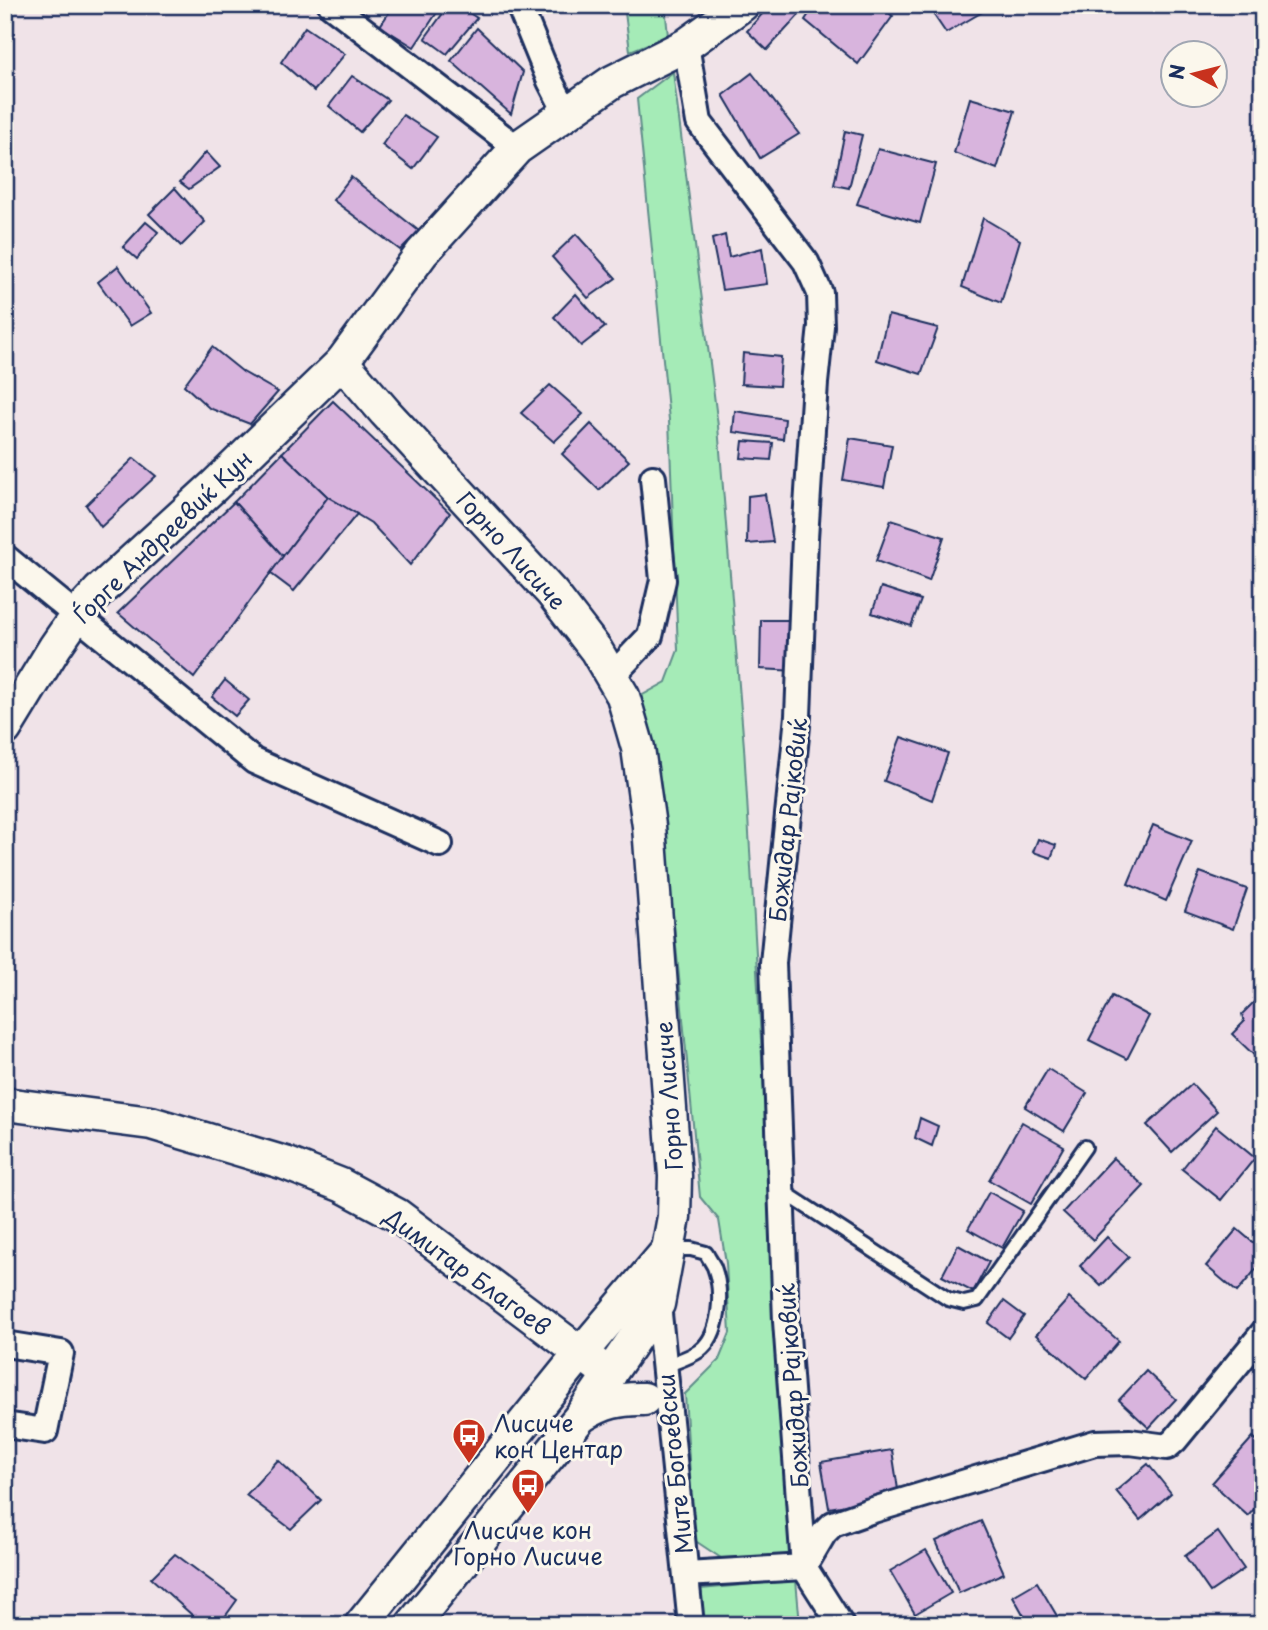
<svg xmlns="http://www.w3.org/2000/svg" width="1268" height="1630" font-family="'Playpen Sans',sans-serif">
<rect width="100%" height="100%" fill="#f0e3e8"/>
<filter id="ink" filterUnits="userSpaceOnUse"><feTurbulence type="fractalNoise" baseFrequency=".0143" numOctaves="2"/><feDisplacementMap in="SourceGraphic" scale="14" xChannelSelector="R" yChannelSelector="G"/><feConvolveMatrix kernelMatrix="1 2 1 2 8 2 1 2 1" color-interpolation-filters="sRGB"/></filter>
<g filter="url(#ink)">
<g fill="#a5ebb7" stroke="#608d8a" stroke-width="2">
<path d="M624,5H665L668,36L630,51Z"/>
<path d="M673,72L718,426L744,747L791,1557L727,1562L694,1540L685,1394L719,1360L730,1333L726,1263L719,1220L700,1197L670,883L653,739L641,696L666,682L678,650L669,420L637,99Z"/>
<path d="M796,1580L800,1625H704L701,1589Z"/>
</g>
<g fill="#d8b4dd" stroke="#1b2f5e" stroke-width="2">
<path d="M394,5H431L438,11L414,47L380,26Z"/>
<path d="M449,5H457L477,18L447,54L425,38Z"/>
<path d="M770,5H792L800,14L767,50L747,31Z"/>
<path d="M815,5H877L893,16L858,64L805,20Z"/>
<path d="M927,5H979L984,11L946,33Z"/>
<path d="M305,27L345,54L314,91L281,62Z"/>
<path d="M477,28L523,72L511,114L451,61Z"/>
<path d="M752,73L799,134L760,158L723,95Z"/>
<path d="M352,76L388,100L360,132L329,106Z"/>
<path d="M970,98L1015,111L997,169L954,153Z"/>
<path d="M403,115L437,137L413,169L382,145Z"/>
<path d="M845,131L862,135L849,188L834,185Z"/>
<path d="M878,149L936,164L920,223L857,204Z"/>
<path d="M206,152L220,167L189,189L180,182Z"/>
<path d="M351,177L419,231L400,250L333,200Z"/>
<path d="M175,188L205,222L181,246L149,214Z"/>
<path d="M983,218L1020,240L1001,303L962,287Z"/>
<path d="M146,222L158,232L137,259L123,247Z"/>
<path d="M576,234L616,278L588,298L552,257Z"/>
<path d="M725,235L729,257L762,248L767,284L722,290L712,239Z"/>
<path d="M118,266L151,313L130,326L98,282Z"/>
<path d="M576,294L605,327L581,346L554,317Z"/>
<path d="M888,315L938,328L921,374L877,360Z"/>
<path d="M212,347L243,372L278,392L250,424L209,408L184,385Z"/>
<path d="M743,353L781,357L779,386L741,384Z"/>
<path d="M550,385L583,414L554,442L521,413Z"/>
<path d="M333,401L450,513L410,565L371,523L328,497L282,453Z"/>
<path d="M735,411L785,419L783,439L733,432Z"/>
<path d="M591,424L629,461L599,490L562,454Z"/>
<path d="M850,438L892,445L884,487L843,480Z"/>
<path d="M743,441L773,443L771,460L741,458Z"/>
<path d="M282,453L328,497L283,556L234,502Z"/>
<path d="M134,458L156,476L101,527L86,505Z"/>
<path d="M765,494L773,542L747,544L748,496Z"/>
<path d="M328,497L357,514L294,591L270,573Z"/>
<path d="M234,502L283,556L194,678L118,613Z"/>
<path d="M891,520L944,537L929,581L876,561Z"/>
<path d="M881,587L921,600L911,626L872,613Z"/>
<path d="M761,620H797L796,671L760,669Z"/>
<path d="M225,680L249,700L235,716L212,697Z"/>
<path d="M901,737L948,753L932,800L884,781Z"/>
<path d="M1153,825L1192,841L1166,901L1128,884Z"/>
<path d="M1038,839L1056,845L1051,858L1033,852Z"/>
<path d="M1200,872L1247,889L1233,929L1185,911Z"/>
<path d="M1263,993V1059L1260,1061L1232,1034L1244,1022L1242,1014Z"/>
<path d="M1112,996L1149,1016L1127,1059L1089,1040Z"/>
<path d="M1048,1069L1087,1093L1064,1131L1025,1107Z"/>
<path d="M1192,1084L1217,1111L1172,1152L1147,1125Z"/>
<path d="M920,1118L938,1126L932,1146L915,1138Z"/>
<path d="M1022,1122L1064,1146L1031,1204L989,1180Z"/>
<path d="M1216,1126L1255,1158L1221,1200L1182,1169Z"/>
<path d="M1113,1158L1144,1186L1093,1240L1063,1212Z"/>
<path d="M989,1192L1023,1211L1002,1248L968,1229Z"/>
<path d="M1237,1229L1263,1251V1261L1237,1292L1206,1266Z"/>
<path d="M1107,1237L1129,1257L1101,1286L1080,1266Z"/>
<path d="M958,1245L989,1262L973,1292L942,1276Z"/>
<path d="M1069,1298L1119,1341L1086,1379L1036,1335Z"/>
<path d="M1004,1301L1024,1316L1008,1338L988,1323Z"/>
<path d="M1146,1371L1176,1399L1149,1428L1119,1400Z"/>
<path d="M1253,1437L1263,1446V1499L1248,1516L1212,1483Z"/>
<path d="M892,1450L899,1496L829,1508L821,1462Z"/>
<path d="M278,1460L321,1500L291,1529L246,1495Z"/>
<path d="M1148,1464L1171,1493L1140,1520L1116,1491Z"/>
<path d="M981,1521L1004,1573L959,1593L936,1541Z"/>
<path d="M1218,1532L1244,1569L1210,1592L1185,1556Z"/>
<path d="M926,1550L951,1593L915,1614L890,1571Z"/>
<path d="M175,1554L237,1600L219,1625H203L151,1578Z"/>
<path d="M1037,1582L1057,1616L1042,1625H1029L1013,1596Z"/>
</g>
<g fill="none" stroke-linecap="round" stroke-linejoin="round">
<defs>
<g id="service">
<path d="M781,1190L948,1299L964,1303L977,1300L1085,1147"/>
<path d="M663,1367C674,1362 689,1358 699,1351C721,1335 723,1291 714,1267C712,1263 708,1257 706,1253L691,1249H669"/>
</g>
<g id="minor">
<path d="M331,5L517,148"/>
<path d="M519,5L550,81L566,112"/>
<path d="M686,45L699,122L806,262L820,293L821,326L815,383L805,538L798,716L773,963L786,1321L804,1567L841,1625"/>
<path d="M5,557L254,761L440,844"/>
<path d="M612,676L650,636L663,580L653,478"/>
<path d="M658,1304L691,1625"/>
<path d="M5,1344L61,1353L45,1431L5,1425"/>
<path d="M804,1567L824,1533L833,1524L870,1511L1095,1443L1130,1442L1167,1447L1175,1440L1263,1333"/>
<path d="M686,1574L804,1567"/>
</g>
<g id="tertiary">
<path d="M342,362L385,412L552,593L596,650L623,696L638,748L649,826L675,1176L674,1217L658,1304L581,1416L412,1625"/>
<path d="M5,729L55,647L77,615L99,591L214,486L342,362L422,253L517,148L612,82L686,45L742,5"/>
<path d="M5,1104L151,1123L285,1163L341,1185L397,1215L610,1375"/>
<path d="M583,1415C603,1403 620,1398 644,1399"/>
<path d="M361,1625L580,1354L668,1250"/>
</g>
</defs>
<use href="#service" stroke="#1b2f5e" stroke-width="18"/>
<use href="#minor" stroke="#1b2f5e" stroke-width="30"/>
<use href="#tertiary" stroke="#1b2f5e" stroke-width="37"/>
<use href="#service" stroke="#fbf7ec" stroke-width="12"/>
<use href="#minor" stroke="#fbf7ec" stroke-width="24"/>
<use href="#tertiary" stroke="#fbf7ec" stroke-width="32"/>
</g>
</g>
<defs>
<symbol id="bus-pin" viewBox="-11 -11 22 30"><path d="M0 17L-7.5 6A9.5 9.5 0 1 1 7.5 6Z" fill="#c8321e" stroke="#fbf7ec"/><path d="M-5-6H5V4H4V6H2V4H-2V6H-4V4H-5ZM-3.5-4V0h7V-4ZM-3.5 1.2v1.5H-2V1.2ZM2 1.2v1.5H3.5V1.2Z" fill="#fff"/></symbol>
</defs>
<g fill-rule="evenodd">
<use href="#bus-pin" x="450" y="1416" width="38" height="52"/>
<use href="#bus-pin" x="509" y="1466" width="38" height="52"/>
</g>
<g text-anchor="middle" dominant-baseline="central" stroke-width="6" stroke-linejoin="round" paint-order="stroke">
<g font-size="23" fill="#1b2f5e" stroke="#fbf7ec">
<text transform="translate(162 536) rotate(-44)">Ѓорге Андреевиќ Кун</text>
<text transform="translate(512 550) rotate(48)">Горно Лисиче</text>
<text transform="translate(787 820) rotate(-84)">Божидар Рајковиќ</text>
<text transform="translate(668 1096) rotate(-94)">Горно Лисиче</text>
<text transform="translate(468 1271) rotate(36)">Димитар Благоев</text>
<text transform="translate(792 1386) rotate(-94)">Божидар Рајковиќ</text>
<text transform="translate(674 1464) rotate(-96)">Мите Богоевски</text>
</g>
<g font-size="23" fill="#1b2f5e" stroke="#fbf7ec" text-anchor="start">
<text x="494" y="1422">Лисиче<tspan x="494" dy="26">кон Центар</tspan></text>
<text x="528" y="1529" text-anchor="middle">Лисиче кон<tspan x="528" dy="26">Горно Лисиче</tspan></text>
</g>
</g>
<rect width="1268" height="1630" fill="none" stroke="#fbf7ec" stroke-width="28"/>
<rect x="14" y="14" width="1240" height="1602" fill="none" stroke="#1b2f5e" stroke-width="2.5" filter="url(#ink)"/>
<g transform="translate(1194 74) rotate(277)"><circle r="33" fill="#fbf7ec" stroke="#a1a7b3" stroke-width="2"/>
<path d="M0-5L12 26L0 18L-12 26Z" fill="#c8321e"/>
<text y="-10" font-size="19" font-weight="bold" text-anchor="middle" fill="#1b2f5e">N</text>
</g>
</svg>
